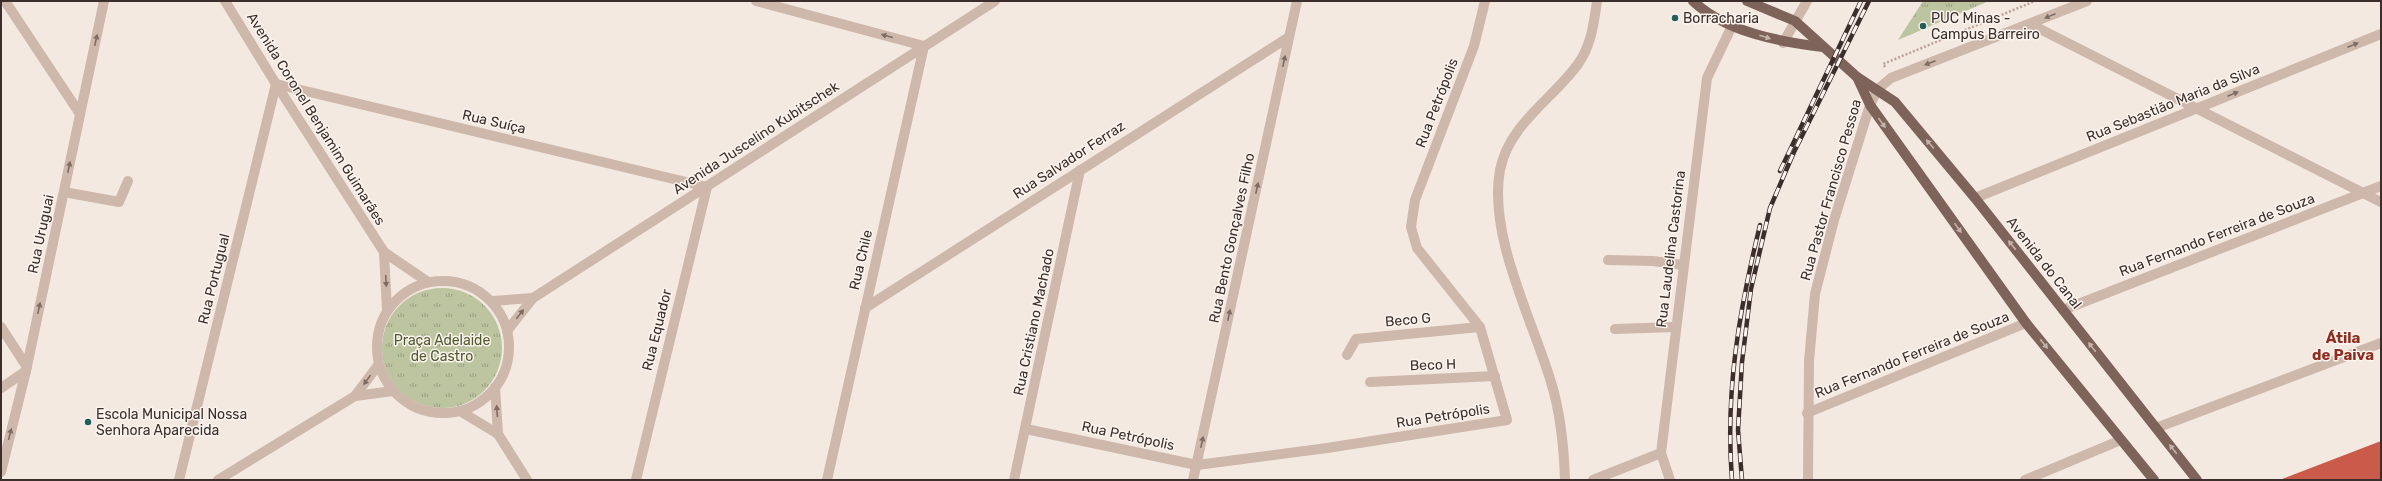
<svg xmlns="http://www.w3.org/2000/svg" width="2382" height="481" font-family="Rubik,sans-serif">
<defs>
<pattern id="grass-tufts" width="24" height="20" patternUnits="userSpaceOnUse"><rect width="24" height="20" fill="#bcc59f"/><path d="M3 7l-1-3M5 7V3M7 7l1-3M15 17l-1-3M17 17v-4M19 17l1-3" fill="none" stroke="#9aa082"/></pattern>
</defs>
<rect width="100%" height="100%" fill="#f4e9e1"/>
<g fill="url(#grass-tufts)">
<path d="M1923,1H1989L1898,40Z"/>
<circle cx="442" cy="348" r="60"/>
</g>
<path fill="#ca5a49" d="M2381,441V480H2282V479Z"/>
<g fill="none" stroke-linecap="round" stroke-linejoin="round">
<path stroke="#baa195" stroke-width="2.5" stroke-dasharray="2 2" stroke-linecap="butt" d="M1885,67L1883,64L2035,1"/>
<g stroke="#ceb7ab" stroke-width="10">
<path d="M5,1L80,114"/>
<path d="M225,1L276,84L384,252L428,282"/>
<path d="M756,1L924,46L827,480"/>
<path d="M2030,24L2381,202"/>
<path d="M1783,43L1807,1"/>
<path d="M64,192L119,202L128,181"/>
<path d="M1975,198L2381,34"/>
<path d="M384,252L387,311"/>
<path d="M1608,260L1653,261L1683,265"/>
<circle cx="443" cy="347" r="66"/>
<path d="M492,301L533,298"/>
<path d="M865,308L1289,37"/>
<path d="M2063,310L2381,186"/>
<path d="M1,327L27,367"/>
<path d="M1615,329L1675,327"/>
<path d="M507,331L533,298L995,1"/>
<path d="M1347,355L1356,339L1480,327"/>
<path d="M1370,382L1495,376"/>
<path d="M495,387L498,434"/>
<path d="M1,388L26,371"/>
<path d="M355,396L379,364"/>
<path d="M460,411L498,434L527,480"/>
<path d="M1807,413L2026,323"/>
<path d="M2156,428L2381,343"/>
<path d="M1026,429L1197,465L1327,448L1507,420L1480,327L1417,248L1411,227L1415,200L1474,46L1485,1"/>
<path d="M1,472L26,371L104,1"/>
<path d="M179,480L276,84L707,187L636,480"/>
<path d="M218,480L355,396L393,391"/>
<path d="M1014,480L1080,170"/>
<path d="M1193,480L1297,1"/>
<path d="M1565,480C1564,449 1560,411 1551,382C1532,319 1488,235 1500,170C1509,124 1553,99 1578,64C1591,46 1594,23 1597,1"/>
<path d="M1593,480L1661,453"/>
<path d="M1670,480L1661,453L1707,78L1732,26"/>
<path d="M1808,480L1809,361L1815,294L1834,220L1870,105L1878,89L1891,78L2087,1"/>
<path d="M2025,480L2121,440"/>
</g>
<g stroke="#7e635b" stroke-width="10">
<path d="M1693,1C1726,32 1780,42 1823,47"/>
<path d="M1747,1L1795,21L1857,77L1895,102L1975,198L2197,480"/>
<path d="M1857,77L1870,105L2026,323L2154,480"/>
</g>
<defs>
<g id="rail">
<path d="M1780,171L1861,1"/>
<path d="M1732,480C1725,392 1739,311 1760,225"/>
<path d="M1742,480L1738,430L1742,362L1751,289L1770,208L1794,152L1869,1"/>
</g>
</defs>
<use href="#rail" stroke="#3b2e2b" stroke-width="4.5"/>
<use href="#rail" stroke="#fbf4ee" stroke-width="3" stroke-dasharray="9" stroke-linecap="butt"/>
</g>
<defs><path id="oneway-solid" d="M-6-.8H1V-3.2L6.5 0L1 3.2V.8H-6Z"/></defs>
<g fill="#7d6c65">
<use href="#oneway-solid" transform="translate(2050 16) rotate(158)"/>
<use href="#oneway-solid" transform="translate(887 36) rotate(-165)"/>
<use href="#oneway-solid" transform="translate(96 40) rotate(-78)"/>
<use href="#oneway-solid" transform="translate(2353 45) rotate(-22)"/>
<use href="#oneway-solid" transform="translate(1284 61) rotate(-78)"/>
<use href="#oneway-solid" transform="translate(1930 63) rotate(159)"/>
<use href="#oneway-solid" transform="translate(2233 94) rotate(-22)"/>
<use href="#oneway-solid" transform="translate(69 167) rotate(-78)"/>
<use href="#oneway-solid" transform="translate(1257 188) rotate(-78)"/>
<use href="#oneway-solid" transform="translate(386 281) rotate(87)"/>
<use href="#oneway-solid" transform="translate(39 308) rotate(-78)"/>
<use href="#oneway-solid" transform="translate(520 314) rotate(-52)"/>
<use href="#oneway-solid" transform="translate(1229 315) rotate(-78)"/>
<use href="#oneway-solid" transform="translate(367 380) rotate(126)"/>
<use href="#oneway-solid" transform="translate(497 411) rotate(-94)"/>
<use href="#oneway-solid" transform="translate(10 434) rotate(-76)"/>
<use href="#oneway-solid" transform="translate(1202 442) rotate(-78)"/>
</g>
<g fill="#c3b3ac">
<use href="#oneway-solid" transform="translate(1765 37) rotate(18)"/>
<use href="#oneway-solid" transform="translate(1882 123) rotate(54)"/>
<use href="#oneway-solid" transform="translate(1930 144) rotate(-130)"/>
<use href="#oneway-solid" transform="translate(1958 228) rotate(54)"/>
<use href="#oneway-solid" transform="translate(2012 245) rotate(-128)"/>
<use href="#oneway-solid" transform="translate(2044 344) rotate(51)"/>
<use href="#oneway-solid" transform="translate(2092 347) rotate(-128)"/>
<use href="#oneway-solid" transform="translate(2173 449) rotate(-128)"/>
</g>
<g fill="#1e5f5c" stroke="#fbf4ee" stroke-width="1.5">
<circle cx="1675" cy="18" r="4"/>
<circle cx="1923" cy="26" r="4"/>
<circle cx="88" cy="422" r="4"/>
</g>
<g text-anchor="middle" dominant-baseline="central" stroke-width="3" stroke-linejoin="round" paint-order="stroke">
<g font-size="14" fill="#3b2e2b" stroke="#fbf4ee" text-anchor="start">
<text x="1683" y="18">Borracharia</text>
<text x="1931" y="18">PUC Minas -<tspan x="1931" dy="16">Campus Barreiro</tspan></text>
<text x="96" y="414">Escola Municipal Nossa<tspan x="96" dy="16">Senhora Aparecida</tspan></text>
</g>
<g font-size="14" fill="#3b2e2b" stroke="#fbf4ee">
<text transform="translate(1437 103) rotate(-69)">Rua Petrópolis</text>
<text transform="translate(2173 103) rotate(-22)">Rua Sebastião Maria da Silva</text>
<text transform="translate(316 119) rotate(58)">Avenida Coronel Benjamim Guimarães</text>
<text transform="translate(494 122) rotate(13)">Rua Suíça</text>
<text transform="translate(756 138) rotate(-33)">Avenida Juscelino Kubitschek</text>
<text transform="translate(1069 160) rotate(-33)">Rua Salvador Ferraz</text>
<text transform="translate(1831 190) rotate(-74)">Rua Pastor Francisco Pessoa</text>
<text transform="translate(41 234) rotate(-78)">Rua Uruguai</text>
<text transform="translate(2217 235) rotate(-21)">Rua Fernando Ferreira de Souza</text>
<text transform="translate(1232 238) rotate(-78)">Rua Bento Gonçalves Filho</text>
<text transform="translate(1671 249) rotate(-83)">Rua Laudelina Castorina</text>
<text transform="translate(861 260) rotate(-77)">Rua Chile</text>
<text transform="translate(2044 263) rotate(52)">Avenida do Canal</text>
<text transform="translate(214 279) rotate(-76)">Rua Portugual</text>
<text transform="translate(1408 320) rotate(-5)">Beco G</text>
<text transform="translate(1034 322) rotate(-78)">Rua Cristiano Machado</text>
<text transform="translate(657 330) rotate(-76)">Rua Equador</text>
<text transform="translate(1912 355) rotate(-22)">Rua Fernando Ferreira de Souza</text>
<text transform="translate(1433 365) rotate(-2)">Beco H</text>
<text transform="translate(1443 416) rotate(-9)">Rua Petrópolis</text>
<text transform="translate(1128 436) rotate(12)">Rua Petrópolis</text>
</g>
<g font-size="14" fill="#4f5b2d" stroke="#fbf4ee">
<text x="442" y="340">Praça Adelaide<tspan x="442" dy="16">de Castro</tspan></text>
</g>
<g font-size="15" font-weight="bold" fill="#8e2e20" stroke="#fbf4ee">
<text x="2343" y="338">Átila<tspan x="2343" dy="17">de Paiva</tspan></text>
</g>
</g>
<rect width="2382" height="481" fill="none" stroke="#3b2e2b" stroke-width="4"/>
</svg>
